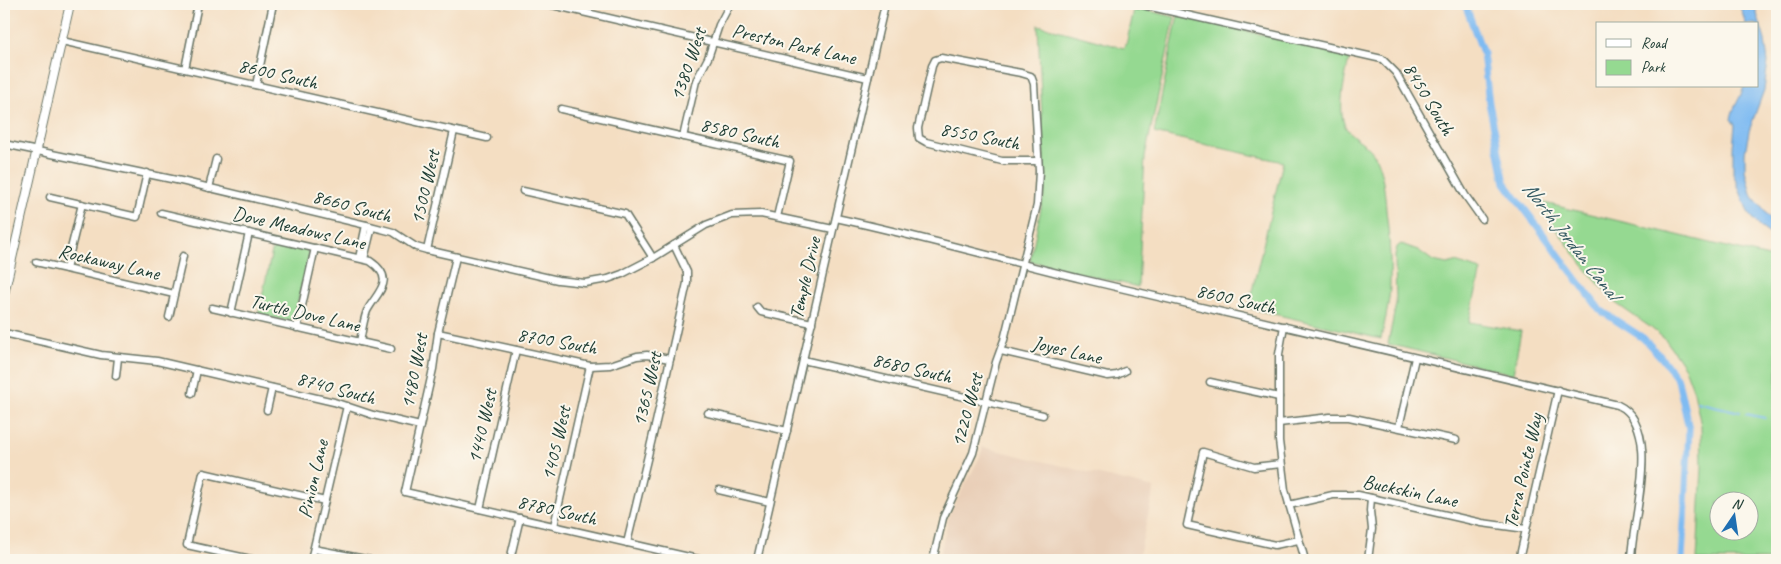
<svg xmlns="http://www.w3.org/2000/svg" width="1781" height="564" font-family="Caveat,sans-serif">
<rect width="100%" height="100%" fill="#fbf7ec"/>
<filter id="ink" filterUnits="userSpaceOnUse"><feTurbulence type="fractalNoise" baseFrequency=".02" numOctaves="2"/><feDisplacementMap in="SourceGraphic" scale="10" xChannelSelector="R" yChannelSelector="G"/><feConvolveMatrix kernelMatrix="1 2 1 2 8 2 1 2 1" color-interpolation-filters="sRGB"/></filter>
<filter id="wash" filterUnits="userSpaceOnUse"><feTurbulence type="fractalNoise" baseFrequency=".0096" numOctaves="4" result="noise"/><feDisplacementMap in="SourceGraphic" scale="20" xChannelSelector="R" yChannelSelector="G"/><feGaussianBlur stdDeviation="1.12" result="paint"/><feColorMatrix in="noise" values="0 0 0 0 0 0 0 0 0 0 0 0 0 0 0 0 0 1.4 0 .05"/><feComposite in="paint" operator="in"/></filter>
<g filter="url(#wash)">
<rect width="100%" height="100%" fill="#f4dec2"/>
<path fill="#e9cfb8" d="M983,447L1154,488L1138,560H939L949,515L979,459Z"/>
<g fill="#95d991" stroke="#5a8b62" fill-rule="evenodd">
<path d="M1137,8L1175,17L1145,156L1138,287L1030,261L1045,189L1038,25L1124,48L1126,45L1134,10Z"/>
<path d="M1178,15L1350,55C1346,75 1334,116 1349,132C1358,141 1371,146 1376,158C1383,174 1385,193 1386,210C1389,234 1391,259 1390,283C1390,302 1385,320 1381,339L1248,308L1283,162L1154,133Z"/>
<path d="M1536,201L1777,259V560H1697L1702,467L1701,426L1694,392L1685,368L1666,340L1650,327L1614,302L1581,263ZM1718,502H1748V532H1718Z"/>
<path d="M274,242L307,249L309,255L293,322L258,315Z"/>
<path d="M1401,244L1418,250L1433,261L1447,264L1455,262L1481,270L1469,322L1521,331L1513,374L1388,344L1396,304L1395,256L1397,247Z"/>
</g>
<path fill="#7fbbf2" stroke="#4f7c93" d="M1739,4H1754L1765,40L1768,62L1764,90L1749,131L1745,153V170L1751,194L1777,227V239L1760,227L1748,212L1733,173V148L1735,125L1731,119C1733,106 1741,98 1744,86H1757V24H1746Z"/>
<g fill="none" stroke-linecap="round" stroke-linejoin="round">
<g stroke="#7fbbf2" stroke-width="2">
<path d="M1697,402L1740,412"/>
<path d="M1746,414L1765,418"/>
<path d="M1773,420L1777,421"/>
</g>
<path stroke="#7fbbf2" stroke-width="7" d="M1465,4L1483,53L1489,103L1505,183L1600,310L1643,338L1661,357L1678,380L1689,429L1682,560"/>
</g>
</g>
<g filter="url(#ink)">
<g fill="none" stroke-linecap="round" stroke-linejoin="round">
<defs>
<g id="minor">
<path d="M548,4L868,78"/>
<path d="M1138,4L1382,59L1396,73L1465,195L1482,219"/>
<path d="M62,41L487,138"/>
<path d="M185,69L198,4"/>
<path d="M256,85L273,4"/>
<path d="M561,109L790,161L777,217"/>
<path d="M683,137L696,81L708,58L719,25L730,4"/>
<path d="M4,144L181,181L366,225L393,232L416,247L427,250L558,280L585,283L608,279L622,274L653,258L706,225L732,215L761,214L833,229"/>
<path d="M209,188L216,159"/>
<path d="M523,191L625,214L653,258"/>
<path d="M50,197L137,217L147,173"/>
<path d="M161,213L370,261C398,280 376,293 367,311C363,321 362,332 360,342"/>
<path d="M836,218C919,236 1000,259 1082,279L1618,405C1664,426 1631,522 1631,560"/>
<path d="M427,250L454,131"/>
<path d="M456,257L438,333L433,369L405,492L702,560"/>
<path d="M359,258L366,225"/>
<path d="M364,259L372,227"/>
<path d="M36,262L174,294"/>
<path d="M66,269L82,204"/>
<path d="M757,307L761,312L812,323"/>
<path d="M212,308L391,349"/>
<path d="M231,313L249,233"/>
<path d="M169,317L183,256"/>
<path d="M1284,326L1279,354V441L1285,490L1305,560"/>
<path d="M297,328L315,248"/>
<path d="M4,333L101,355L157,361L334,402L373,415L420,426"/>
<path d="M438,333L590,366L610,365L637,356L647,355L670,359"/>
<path d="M1001,351L1108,376L1117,375L1125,371"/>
<path d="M803,360L1043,415"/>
<path d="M116,376L118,358"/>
<path d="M1210,382L1279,397"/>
<path d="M192,393L197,370"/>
<path d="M267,410L272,388"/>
<path d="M708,413L787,431"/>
<path d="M1279,423L1330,417H1349L1456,440"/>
<path d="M1399,427L1415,358"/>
<path d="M1281,464L1254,467L1203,452L1187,525L1275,545L1298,540"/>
<path d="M719,490L770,502"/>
<path d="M1289,505L1333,495H1358L1482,523L1526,529"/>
<path d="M480,509L516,350"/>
<path d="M554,526L590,366"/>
<path d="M627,543L656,422L687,283V272L674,245"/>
<path d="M314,549L370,560"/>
<path d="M255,560L187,545L203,473L325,501"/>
<path d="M311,560L347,406"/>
<path d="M510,560L520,518"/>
<path d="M757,560L885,4"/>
<path d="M933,560L943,518L973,453L996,362L1004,340L1037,205L1039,171L1034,84L1031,76L1021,73L941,58L935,60L932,66L918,128L919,138L926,142L1002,161H1038"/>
<path d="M1368,560L1372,529L1370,511L1371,498"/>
<path d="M1519,560L1558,390"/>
</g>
<path id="major" d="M4,294L70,4"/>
</defs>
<use href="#minor" stroke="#6a7566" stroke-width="9"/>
<use href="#major" stroke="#6a7566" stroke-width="10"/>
<use href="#minor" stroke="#fff" stroke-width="6"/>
<use href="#major" stroke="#fff" stroke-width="8"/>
</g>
</g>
<g text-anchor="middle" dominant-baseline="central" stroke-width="4" stroke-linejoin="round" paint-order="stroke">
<g font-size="20" fill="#1f3d34" stroke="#fbf7ec">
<text transform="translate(794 44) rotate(13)">Preston Park Lane</text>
<text transform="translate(688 64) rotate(-71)">1380 West</text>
<text transform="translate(278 74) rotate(13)">8600 South</text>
<text transform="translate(1429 99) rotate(59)">8450 South</text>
<text transform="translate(740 133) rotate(13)">8580 South</text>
<text transform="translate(980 136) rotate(11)">8550 South</text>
<text transform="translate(425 187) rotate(-77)">1500 West</text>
<text transform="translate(352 206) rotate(15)">8660 South</text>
<text transform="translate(299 228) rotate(13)">Dove Meadows Lane</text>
<text transform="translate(109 262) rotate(13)">Rockaway Lane</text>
<text transform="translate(805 278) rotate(-77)">Temple Drive</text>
<text transform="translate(1236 299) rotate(13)">8600 South</text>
<text transform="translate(305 313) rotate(13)">Turtle Dove Lane</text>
<text transform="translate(557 341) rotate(10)">8700 South</text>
<text transform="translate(1067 350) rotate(13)">Joyes Lane</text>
<text transform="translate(912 368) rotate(13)">8680 South</text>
<text transform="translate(414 371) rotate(-79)">1480 West</text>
<text transform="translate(336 388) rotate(15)">8740 South</text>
<text transform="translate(647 389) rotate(-77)">1365 West</text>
<text transform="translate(967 410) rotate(-75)">1220 West</text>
<text transform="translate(482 426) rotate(-77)">1440 West</text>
<text transform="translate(556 443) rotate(-77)">1405 West</text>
<text transform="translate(1523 471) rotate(-77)">Terra Pointe Way</text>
<text transform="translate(313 479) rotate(-77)">Pinion Lane</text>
<text transform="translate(1410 491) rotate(12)">Buckskin Lane</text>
<text transform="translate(557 510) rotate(13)">8780 South</text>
</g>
<g font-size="21" font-style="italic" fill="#375c64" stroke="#fbf7ec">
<text transform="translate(1571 240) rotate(52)">North Jordan Canal</text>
</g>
</g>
<rect width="1781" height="564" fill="none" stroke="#fbf7ec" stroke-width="20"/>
<rect x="1596" y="22" width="162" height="65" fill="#fbf7ec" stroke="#a3ada2"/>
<rect x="1606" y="39" width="25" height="8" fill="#ffffff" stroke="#a3ada2"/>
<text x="1641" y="48" font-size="15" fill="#1f3d34">Road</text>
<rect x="1606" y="60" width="25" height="15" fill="#95d991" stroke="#a3ada2"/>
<text x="1641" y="72" font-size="15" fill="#1f3d34">Park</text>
<g transform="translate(1734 516) rotate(13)"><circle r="24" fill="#fbf7ec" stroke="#a3ada2"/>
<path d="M0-4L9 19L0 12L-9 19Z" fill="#1f6fb2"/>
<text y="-8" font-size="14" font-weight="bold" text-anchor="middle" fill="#1f3d34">N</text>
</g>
</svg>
